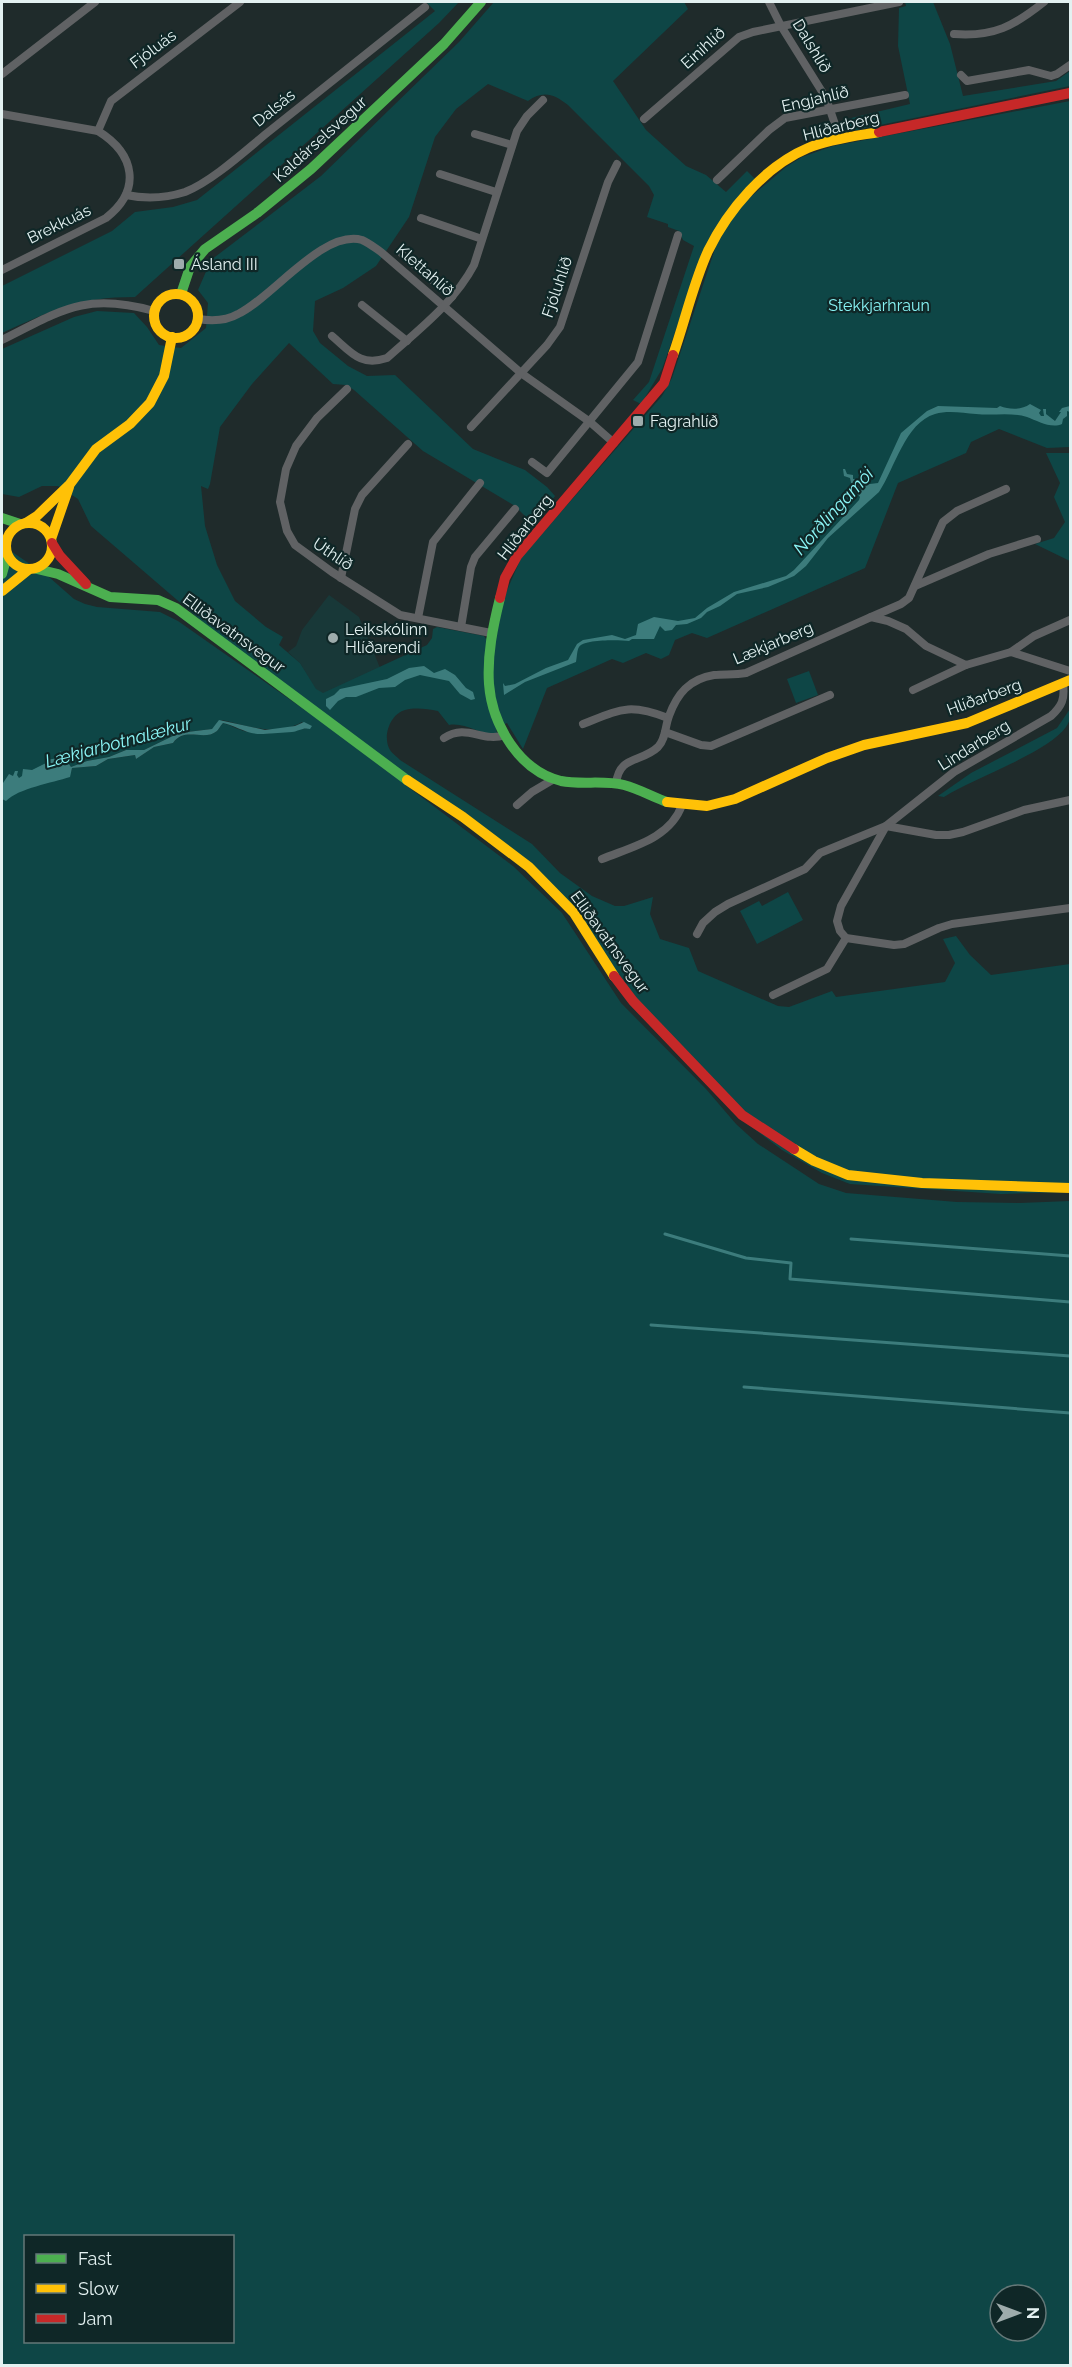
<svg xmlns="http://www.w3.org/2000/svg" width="1072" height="2367" font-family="Raleway,sans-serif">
<rect width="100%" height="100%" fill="#1f2b2b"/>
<path fill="#183838" d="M329,595L359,617L383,675L324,694L316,690L300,663L288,652L296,646L302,630Z"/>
<g fill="#0e4646" fill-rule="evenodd">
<path d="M426,2H459L439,23L135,297C77,297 53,310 2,333V286L112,231L135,212L173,207L197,200L435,11Z"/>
<path d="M494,2H684L688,9L613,81L646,130L686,166L706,175L726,192L747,171L755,179L697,270L662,369L641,404L633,400L649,382L694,246L683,240L679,231L668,227V224L647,217L654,195L649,186L568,105C554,94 543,90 528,101L488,84L456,109L435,137L409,217L376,266L343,288L315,301L313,331L320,343L348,366L367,376L395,375L473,449L525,470L547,487L555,496L527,535L526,517L515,506L423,451L354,390L346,385L333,384L289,343L252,384L220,427L210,484L208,489L201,486L205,526L217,565L235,601L266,627L283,637L279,645L300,663L316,689L323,693L427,645L432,638L433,629L437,627L484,636L486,639L521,558L662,396L672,378L716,246L733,216L747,200L786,167L802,157L833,146L1070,101V447L1047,448L999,429L971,442L966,453L898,483L865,568L707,638L692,633L675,640L669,655L661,659L646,653L623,663L612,659L547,688L523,749L507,723L496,728L497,733C484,738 468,722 449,725L438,711C427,709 416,707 405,710C390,714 382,737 390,750C392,753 397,757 400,760L532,844L560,873L592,896L615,906H624L653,897L650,914L660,939L689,948L698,971L778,1006L789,1007L832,991L836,997L945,982L955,963L943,939L956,936L970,955L991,975L1070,964V1192L1001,1194L850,1184L822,1173L782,1150L749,1125L643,1012L553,890L212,630L91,526L78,499L58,486H42L19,497L2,494V349L74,317L97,311L134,313L147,327L159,345L181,348L206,328L208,303L198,290L211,260L321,176L459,42Z"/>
<path d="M905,2H933L950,44L963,96L1056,81L1070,71V86L846,132L843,120L910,104L898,46L899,8L906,6Z"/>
<path d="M1046,453H1070V561L1035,544L1054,538L1065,522L1054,497L1060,483Z"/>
<path d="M2,545L49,577L74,599L85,604L97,607L160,612L178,621L322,722L513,866L562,913L621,1003L706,1089L736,1124L758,1144L819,1184L846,1193L957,1202L1020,1203L1070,1201V2365H2ZM222,720C249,726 276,737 302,722L307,728C288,730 269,736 249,732C240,731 231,725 223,723C220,726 219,729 217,731C204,742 186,726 173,743L154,747L136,759L135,755L108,759L96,766L72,768L71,772L67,763L71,767L87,761L109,757L126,750H144L179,733L212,729ZM26,2236H232V2342H26ZM1000,2295H1036V2331H1000Z"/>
<path d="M809,671L818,695L796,703L787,679Z"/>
<path d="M1070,709C1071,716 1070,721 1066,727C1047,753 974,778 944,797L938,796L971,773L1057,728Z"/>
<path d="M788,892L803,920L757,944L740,911L759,901L762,906Z"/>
</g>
<g fill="#3c7c7c">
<path d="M1030,404L1041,410L1039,413L1041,416H1044L1043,409H1046V414L1055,421L1061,412H1059L1062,408L1070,406V412L1067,411V416L1063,419L1062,424C1051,429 1038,421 1027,417C1010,412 993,416 976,414C963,413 948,410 935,414C905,423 895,468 879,492L828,538L806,566L794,576L768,587L737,594L720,606L707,612L701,618L687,624L676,625L672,630L665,631L660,626L654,639H632L629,641C619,640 585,639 579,647C577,650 577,657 576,662L525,682L504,695L503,683L505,686L515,684L546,668L568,660L577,644L583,640L612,635L625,639L636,635L638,624L654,617L678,621L695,618L707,608L734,592L786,576L794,570L859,500L860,497L852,487L850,478L844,476L843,469H845L847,474L853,475V479H857L860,484L865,481L870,484L878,483L901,433L927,411L938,406L997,408L1000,406C1010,410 1022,410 1030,404Z"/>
<path d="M424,666L434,673L445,669L455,675L466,688L473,692L475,699L471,700L460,694L449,681L420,675L405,680L395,687L379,688L356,697H346L338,701L330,710L326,706V699L334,695L340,689L387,679L409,668Z"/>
<path d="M219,720L265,730L295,726L304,722L312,726L310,729C303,727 299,731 292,732C283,733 273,733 263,734C247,735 235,725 223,723C220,726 219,729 217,731C204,742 185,726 173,743L154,747L136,759L135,755L108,759L96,766L72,768L70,777C52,783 19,788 6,801L2,799L3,783L9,774L13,776L15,771H18L17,775L19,778L22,776L23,769L32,770L46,763V760L59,758L60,751L71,767L87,761L109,757L126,750H144L179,733L212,729Z"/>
</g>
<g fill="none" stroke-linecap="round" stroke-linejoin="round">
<g stroke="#3c7c7c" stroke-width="3">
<path d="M665,1234L746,1258L791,1263L790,1279L1070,1302"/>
<path d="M851,1239L1070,1256"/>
<path d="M651,1325L1070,1356"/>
<path d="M744,1387L1070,1413"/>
</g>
<g stroke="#606264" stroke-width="8">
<path d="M769,2L781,26L826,98L840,139"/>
<path d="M954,34C994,37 1014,26 1044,2"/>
<path d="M2,74L95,2"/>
<path d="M961,75L967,81L1029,70L1051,76L1057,74L1070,65"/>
<path d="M2,114L98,131C135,154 142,190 106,218L2,270"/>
<path d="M644,119L739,37L753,32L899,2"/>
<path d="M98,131L111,101L240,2"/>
<path d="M475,134L512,145"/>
<path d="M440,174L496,192"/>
<path d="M717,180L769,130L785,118L905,95"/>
<path d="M126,195C146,199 166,198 185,192C211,182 245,151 267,133C320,91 373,49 425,7"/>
<path d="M421,218L482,239"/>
<path d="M402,254L452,297"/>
<path d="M362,305L407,341"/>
<path d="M198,319C211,321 226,321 238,314C272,298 323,229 362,240C369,243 375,248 381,252L521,373L590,422L614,443"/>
<path d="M332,336C351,352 360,367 387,358C418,330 454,303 474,265L517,131L527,116L543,100"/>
<path d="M2,340C62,310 85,292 154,311"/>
<path d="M347,389L317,418L296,446L286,469L280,502L287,531L295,545L332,572L400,615L491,633"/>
<path d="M471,427L547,345L560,327L608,182L617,164"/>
<path d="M532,462L547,473L638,362L678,235"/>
<path d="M341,578L355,509L362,495L408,444"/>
<path d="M915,586L989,554L1037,539"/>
<path d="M871,617L901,604L909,598L943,522L957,511L1006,489"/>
<path d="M418,618L433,542L480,483"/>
<path d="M461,627L471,567L475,557L515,509"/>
<path d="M1011,652L1034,636L1070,620"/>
<path d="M1063,684C1065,699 1062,706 1051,716L954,772L886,826L841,906L837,921L840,931L846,938L894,945L904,944L939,928L952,924L1070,908"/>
<path d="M913,690L966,665"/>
<path d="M583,724C621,709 629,703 668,718"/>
<path d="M665,732L701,745L711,746L830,695"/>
<path d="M444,738C467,723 482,743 505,735"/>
<path d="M616,784C619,755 641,763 658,747C666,739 665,726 669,716C677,694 689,679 714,675C725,674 735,675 746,673L871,617L888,621L906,629L926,646L966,665L1011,652L1070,671"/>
<path d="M517,805L532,792L554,779"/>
<path d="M602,859C631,847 670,839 682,805"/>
<path d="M697,934L703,923L715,912L728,904L805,869L820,853L886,826L936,835H949L963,832L1024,810L1070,800"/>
<path d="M773,995L827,969L846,938"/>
</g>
<g stroke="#4caf50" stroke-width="10">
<path d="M181,294L190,267L205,249L257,213L311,169L444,44L481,2"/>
<path d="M2,518L20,524"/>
<path d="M37,569L58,574L110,597L158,600L176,608L407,780"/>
<path d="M2,574L7,556"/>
<path d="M500,598C493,626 487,655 489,684C492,724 519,771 561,781C581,785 604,780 624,785C639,789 653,797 667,802"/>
</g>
<g stroke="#ffc107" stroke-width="10">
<circle cx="176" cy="316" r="22"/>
<path d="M673,355C685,321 693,284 708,251C728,210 765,166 808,148C830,139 856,136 879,132"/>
<circle cx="29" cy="546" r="23"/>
<path d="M26,523L37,516L70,484L96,449L130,424L150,403L164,376L172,337"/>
<path d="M51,539L69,487"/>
<path d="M2,591L28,570"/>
<path d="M407,780L463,817L529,867L574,913L614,976"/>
<path d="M667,802L707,806L735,799L827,758L864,745L967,723L1070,680"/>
<path d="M794,1149L814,1161L848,1175L922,1183L1070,1188"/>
</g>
<g stroke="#c62828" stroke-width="10">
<path d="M879,132L1070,93"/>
<path d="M52,543L60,556L86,584"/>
<path d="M500,598L505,578L517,556L664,383L673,355"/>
<path d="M614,976L633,1001L742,1115L794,1149"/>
</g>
</g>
<g fill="#9eacac" stroke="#0f2727" stroke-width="2">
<rect x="173" y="258" width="12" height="12" rx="3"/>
<rect x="632" y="415" width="12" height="12" rx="3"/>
<circle cx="333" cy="638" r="6"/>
</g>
<g text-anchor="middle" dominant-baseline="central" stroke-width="4.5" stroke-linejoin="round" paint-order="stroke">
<g font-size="16" fill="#e3f1f1" stroke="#0f2727">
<text transform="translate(812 46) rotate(59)">Dalshlíð</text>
<text transform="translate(703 48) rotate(-42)">Einihlíð</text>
<text transform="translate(153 49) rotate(-37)">Fjóluás</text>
<text transform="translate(815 99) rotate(-13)">Engjahlíð</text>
<text transform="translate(274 108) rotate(-39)">Dalsás</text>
<text transform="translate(841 126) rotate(-14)">Hlíðarberg</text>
<text transform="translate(320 139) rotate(-42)">Kaldárselsvegur</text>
<text transform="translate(59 224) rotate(-26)">Brekkuás</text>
<text transform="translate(425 270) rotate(41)">Klettahlíð</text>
<text transform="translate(557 287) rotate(-71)">Fjóluhlíð</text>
<text transform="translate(525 527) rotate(-52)">Hlíðarberg</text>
<text transform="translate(333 554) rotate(34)">Úthlíð</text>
<text transform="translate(234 633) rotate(36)">Elliðavatnsvegur</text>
<text transform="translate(773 643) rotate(-23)">Lækjarberg</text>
<text transform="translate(984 697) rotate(-20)">Hlíðarberg</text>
<text transform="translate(974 745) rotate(-32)">Lindarberg</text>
<text transform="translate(610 942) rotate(54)">Elliðavatnsvegur</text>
</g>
<g font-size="16" fill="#e3f1f1" stroke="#0f2727" text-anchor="start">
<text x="191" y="264">Ásland III</text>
<text x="650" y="421">Fagrahlíð</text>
<text x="345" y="629">Leikskólinn<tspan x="345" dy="18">Hlíðarendi</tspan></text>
</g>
<g font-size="16" fill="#88f3f4" stroke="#0f2727">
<text x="879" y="305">Stekkjarhraun</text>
</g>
<g font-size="18" font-style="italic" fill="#8bf6f7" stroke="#0f2727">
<text transform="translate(833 511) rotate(-48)">Norðlingamói</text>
<text transform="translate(118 742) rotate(-15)">Lækjarbotnalækur</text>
</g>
</g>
<rect width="1072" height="2367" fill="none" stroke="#e3f1f1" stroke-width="6"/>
<rect x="24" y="2235" width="210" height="108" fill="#0f2727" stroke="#647878" stroke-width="1.5"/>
<rect x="36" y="2254" width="30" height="9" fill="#4caf50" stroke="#647878" stroke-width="1.5"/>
<text x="78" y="2265" font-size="18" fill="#e3f1f1">Fast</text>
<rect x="36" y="2284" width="30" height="9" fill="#ffc107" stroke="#647878" stroke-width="1.5"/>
<text x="78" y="2295" font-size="18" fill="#e3f1f1">Slow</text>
<rect x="36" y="2314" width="30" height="9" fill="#c62828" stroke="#647878" stroke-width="1.5"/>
<text x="78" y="2325" font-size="18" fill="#e3f1f1">Jam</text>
<g transform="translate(1018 2313) rotate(90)"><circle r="28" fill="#0f2727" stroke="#647878" stroke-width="1.5"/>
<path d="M0-4.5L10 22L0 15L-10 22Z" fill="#9eacac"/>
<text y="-9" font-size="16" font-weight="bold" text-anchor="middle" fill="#e3f1f1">N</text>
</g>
</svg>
